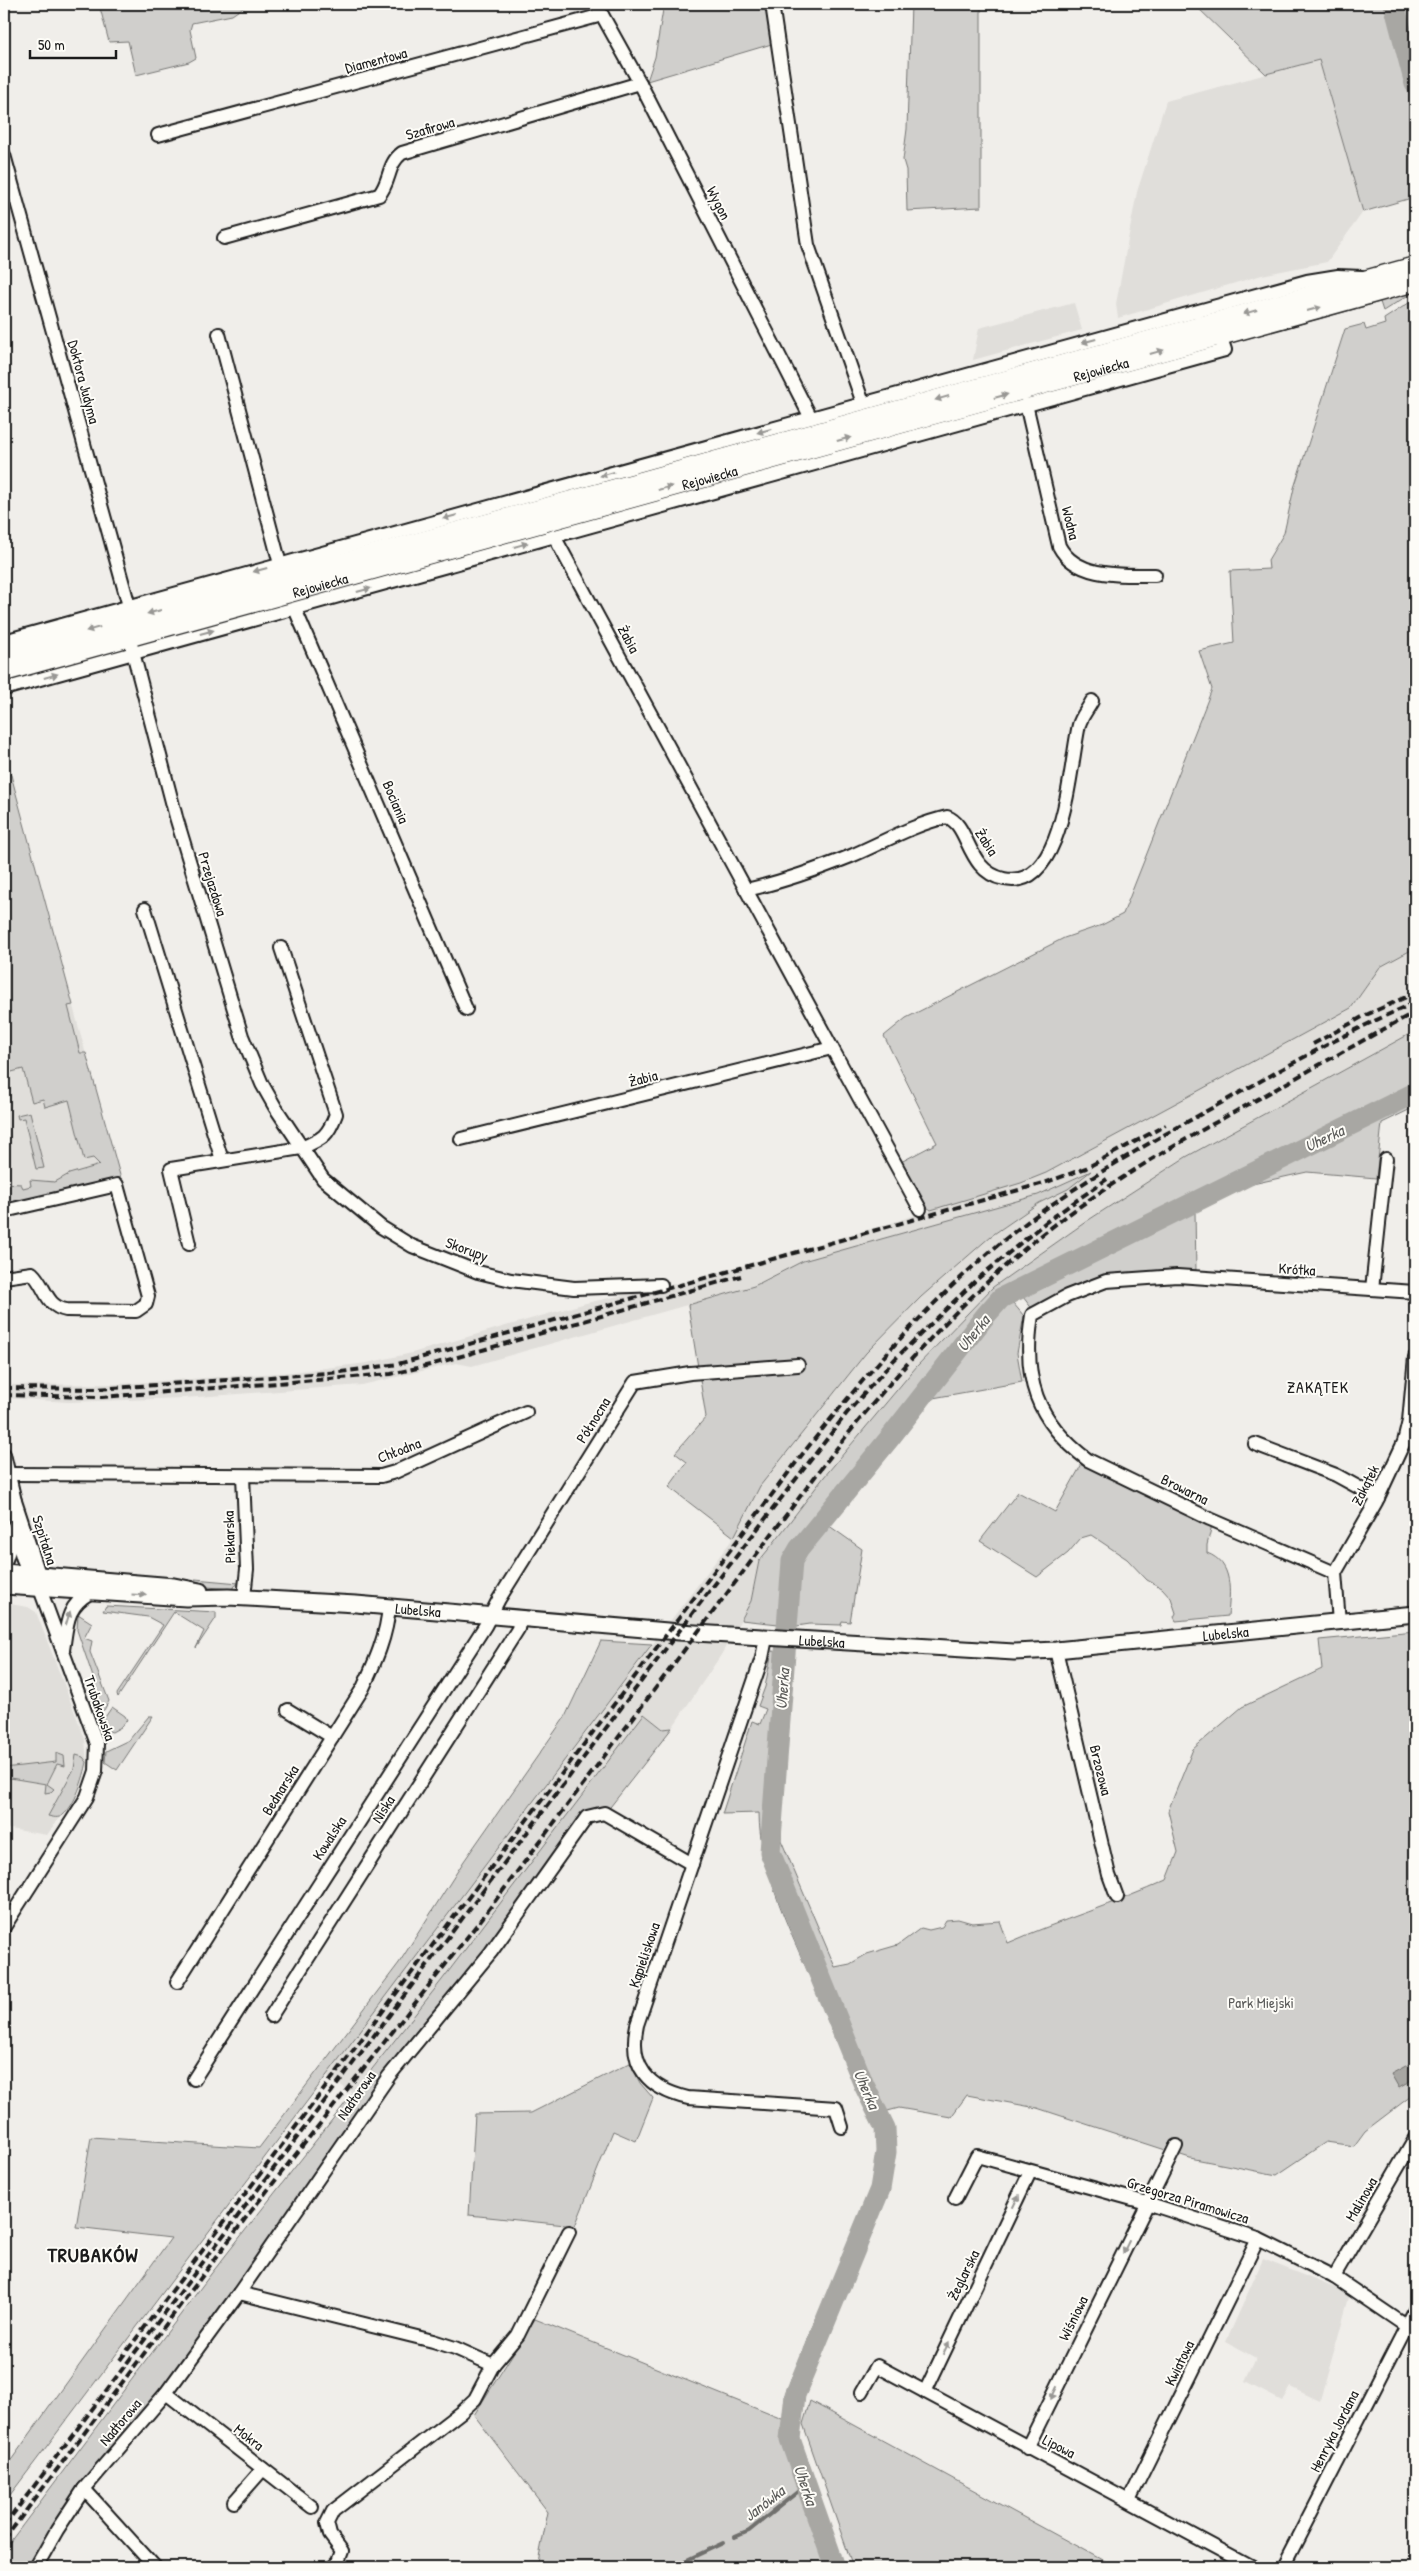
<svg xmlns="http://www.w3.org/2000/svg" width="1419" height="2571" font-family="'Patrick Hand',sans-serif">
<rect width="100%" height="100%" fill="#f0eeea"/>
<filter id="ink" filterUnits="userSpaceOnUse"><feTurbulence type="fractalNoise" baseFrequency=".02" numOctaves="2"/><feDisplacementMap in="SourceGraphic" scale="10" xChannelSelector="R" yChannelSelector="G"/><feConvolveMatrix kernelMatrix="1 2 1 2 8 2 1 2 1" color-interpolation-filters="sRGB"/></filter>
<g filter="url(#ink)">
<g fill="#e0deda">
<path d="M1319,60L1363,212L1327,262L1262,275L1118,318L1116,304L1137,192L1166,101Z"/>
<path d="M1074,303L1082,330L973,360L979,328Z"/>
<path d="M4,749L118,1174L4,1200Z"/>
<path d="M1415,948V1031L1186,1157L1087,1221L993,1287L917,1366L824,1477L759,1561L751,1601L721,1655L672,1728L664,1729L644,1715L442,1980L352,2093L326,2075L734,1537L760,1486L866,1353L921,1297L991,1236L1039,1203L1068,1189L1088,1173L1038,1195L803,1261L754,1286L472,1366L456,1363L362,1385L184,1398L68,1402L4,1398V1385L118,1384L292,1372L367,1363L412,1353L586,1303L689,1281L885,1225L958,1201L1021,1183L1046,1173L1351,1008L1380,967Z"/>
<path d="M4,1603L28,1607L36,1612L85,1739L87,1762L78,1791L47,1835L4,1828Z"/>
<path d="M1263,2259L1350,2294L1320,2401L1290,2387L1282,2401L1245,2382L1256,2358L1226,2342Z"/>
</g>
<g fill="#d0cfcc" stroke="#767674">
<path d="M99,4H248L232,15L192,23L190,30L196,58L189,62L136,75L128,41L109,42Z"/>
<path d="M664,4H769L775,43L647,81L655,57Z"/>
<path d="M911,4H981V207L907,211L906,170L903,160L907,129Z"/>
<path d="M1194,4H1415V197L1363,212L1319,60L1266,74Z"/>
<path d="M1415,289V291L1383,311L1380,302L1234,342L1232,341Z"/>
<path d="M1415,299V948L1380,967L1351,1008L1189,1096L1046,1173L1021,1183L931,1210L921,1203L899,1163L937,1143L884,1036L906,1018L1064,938L1102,925L1123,914L1212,689L1199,651L1234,643L1230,571L1269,569L1268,560L1284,533L1294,488L1345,329L1364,324L1366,330L1385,324L1384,319Z"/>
<path d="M388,573L390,578L141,645L146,640Z"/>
<path d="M4,749L73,1005L68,1006L80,1053H86L121,1179L4,1205V1183L21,1184L23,1188L31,1186L30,1180L55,1182L69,1174L100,1165L93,1158L84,1160L69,1100L45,1107L43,1099L32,1102L23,1069L4,1074Z"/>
<path d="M1415,1031V1107L1382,1123L1376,1178L1307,1172L1248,1185L1195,1211L1196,1273L1146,1274L1033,1310L1023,1297L1013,1303L1024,1316L1017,1353L1022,1382L933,1398L828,1525L862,1549L850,1622L842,1621L841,1625L810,1624L797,1626L741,1620L751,1601L759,1561L772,1545L824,1477L917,1366L993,1287L1087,1221L1186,1157Z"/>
<path d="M30,1112L44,1168L36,1169L24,1118L18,1119L17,1115Z"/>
<path d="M1091,1171L1068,1189L1039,1203L991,1236L921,1297L866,1353L760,1486L734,1537L669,1487L687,1462L675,1453L706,1417L688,1305L754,1286L803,1261L1038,1195Z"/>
<path d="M1083,1462L1113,1480L1212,1525L1207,1545V1553C1234,1563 1230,1592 1228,1616L1176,1621L1174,1617L1176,1613L1171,1598L1162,1588L1147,1580L1127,1559L1091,1535L1081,1538L1068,1553L1037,1577L980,1541L1018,1492L1055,1512Z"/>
<path d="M195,1579L239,1583L231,1589L196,1586Z"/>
<path d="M106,1606L216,1612V1618L196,1648L204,1631L174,1612L118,1697L117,1694L163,1625L148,1617L103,1611Z"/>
<path d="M78,1614L92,1623L84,1638L92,1641L90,1652L109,1701L104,1710L99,1711L93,1677L77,1630Z"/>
<path d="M1415,1631V2093L1365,2131L1354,2146L1326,2142L1277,2175L1190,2158L1037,2108L967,2095L951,2117L899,2108L869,2116C850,2073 832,2029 814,1986C792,1935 759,1869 759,1813L722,1814L752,1721L760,1724L766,1709L758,1706L765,1687L772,1651L789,1653L779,1814H782L781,1840L835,1967L850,1964L867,1954L898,1945L921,1928L929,1930L942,1927L946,1920L958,1919L972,1923L1000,1921L1008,1943C1060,1920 1115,1904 1167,1880L1178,1852L1168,1811L1193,1749L1242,1707L1322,1669L1319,1640Z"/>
<path d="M601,1641L652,1644L4,2503V2470L171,2238L76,2227L91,2137L259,2148L399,1963L464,1861L565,1717Z"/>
<path d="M112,1707L125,1716L127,1720L121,1727L112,1732L105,1730L101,1723Z"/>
<path d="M644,1714L663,1729L672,1728L607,1811L587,1817L236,2288L32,2567H4V2550L211,2274L442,1980Z"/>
<path d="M149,1716H153L117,1770L105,1762L106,1751L129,1740Z"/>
<path d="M56,1753L64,1756L65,1766L57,1764L47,1784L54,1789L51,1792L45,1793L46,1784L4,1777V1768L56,1762Z"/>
<path d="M76,1755L83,1757L87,1762C84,1777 75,1806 63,1815C58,1819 53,1817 48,1816L74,1769Z"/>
<path d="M630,2063L640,2083L653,2098L636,2141L613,2131L575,2226L469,2215L475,2114L531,2113Z"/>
<path d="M535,2319L787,2421L783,2442L828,2567H537L548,2512L474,2415Z"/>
<path d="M810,2401L1115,2567H853L803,2424Z"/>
</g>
<path fill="#a8a7a3" stroke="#706f6d" d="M1415,2061V2079L1399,2088L1391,2074Z"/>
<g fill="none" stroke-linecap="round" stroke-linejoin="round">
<g stroke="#706f6d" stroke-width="4">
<path d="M735,2537L749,2531L806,2485"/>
<path d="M672,2567L723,2543"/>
</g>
<g stroke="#a8a7a3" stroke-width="21">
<path d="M1394,4L1415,84"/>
<path d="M835,2567L790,2439L795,2395L880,2189L886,2152L885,2128L864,2085L770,1852L792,1561L799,1549L889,1439L986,1315L1001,1298L1415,1093"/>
</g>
<defs>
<g id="minor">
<path d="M596,4L640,83L811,418"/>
<path d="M772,4L808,245L863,403"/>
<path d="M158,135L602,15"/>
<path d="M4,155L129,606L131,618L129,636L135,660L176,817L242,1036L262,1084L275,1107L323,1179L381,1227L412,1246L478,1272L511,1280L574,1288L661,1285"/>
<path d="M224,238L379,195C391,181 387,164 402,153L640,83"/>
<path d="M219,334L280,564"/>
<path d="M1026,404L1059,546C1076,579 1124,575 1155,575"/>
<path d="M295,609L466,1009"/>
<path d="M4,641L1307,281L1338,276L1362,277"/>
<path d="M4,689L1225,350L1220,335"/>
<path d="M746,890C782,882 816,870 851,856C884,842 912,825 947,817C970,825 966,871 1004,879C1065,892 1070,762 1079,725C1081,717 1088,709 1092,701"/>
<path d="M145,909L222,1160"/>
<path d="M832,1048L920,1209"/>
<path d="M461,1139L832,1048L554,536"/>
<path d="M4,1211L117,1185L148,1296L146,1304L136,1311L66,1310C45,1306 46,1286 32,1273L4,1277"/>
<path d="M189,1244L171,1169L301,1148C323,1139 328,1136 336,1114L281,948"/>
<path d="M1372,1289L1386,1159"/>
<path d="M1255,1444L1336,1475L1378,1498"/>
<path d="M4,1454L15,1501L39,1574V1584"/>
<path d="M9,1474L381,1476L395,1472L526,1412"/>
<path d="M243,1476L247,1569L244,1597"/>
<path d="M1335,1573L1210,1519L1088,1460C1036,1421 1022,1378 1032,1315L1067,1296L1106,1281L1177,1276L1415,1292"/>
<path d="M1339,1622L1335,1573L1376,1502L1404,1442L1409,1421L1415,1357"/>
<path d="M766,1638L762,1658L637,2025C628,2067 649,2089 688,2098L836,2108L842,2127"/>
<path d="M63,1650C67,1625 66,1606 90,1593"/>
<path d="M1056,1650L1109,1875L1117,1897"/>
<path d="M288,1710L332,1737"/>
<path d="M4,1927L87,1797L96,1771L97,1744L40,1589C18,1561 15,1535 15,1501"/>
<path d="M177,1982L363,1688C375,1662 387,1636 389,1606"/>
<path d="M271,2016L518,1629L520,1618"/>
<path d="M194,2079L485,1626L499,1599L635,1382L690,1373L798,1365"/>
<path d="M955,2199L977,2156L1147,2203L1258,2239L1334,2277L1415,2332"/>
<path d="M1334,2277L1415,2138"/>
<path d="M239,2293L433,2341L455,2348L493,2365"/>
<path d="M862,2392L877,2366L1252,2567"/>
<path d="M925,2392L1030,2172"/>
<path d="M166,2393L312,2507"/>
<path d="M1027,2448L1176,2146"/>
<path d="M84,2489L155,2567"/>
<path d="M1129,2500L1258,2239"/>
<path d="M234,2502L263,2469"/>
<path d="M36,2567L57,2530L84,2489L166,2393L239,2293L389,2076L491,1952L587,1817L604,1813L692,1864"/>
<path d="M333,2567L338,2562L342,2551L330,2535L327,2523L333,2511L461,2412L475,2399L493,2365L518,2335L569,2232"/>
<path d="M1283,2567L1415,2310"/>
</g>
<g id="major">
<path d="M4,1561L15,1527"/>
<path d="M4,1572L174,1586L200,1591"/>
<path id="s1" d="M4,1586L186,1598L228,1597L356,1604L679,1632L1014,1652L1056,1650L1415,1614"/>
</g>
<g id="highway">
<path d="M4,654L634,483L1415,266"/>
<path id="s2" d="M4,672L1415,282"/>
</g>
</defs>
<use href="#minor" stroke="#1c1c1c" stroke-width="16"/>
<use href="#major" stroke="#1c1c1c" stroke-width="19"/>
<use href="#highway" stroke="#1c1c1c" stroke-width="21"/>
<use href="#minor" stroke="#fdfcf7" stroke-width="12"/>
<use href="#major" stroke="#fdfcf7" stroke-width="15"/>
<use href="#highway" stroke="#fdfcf7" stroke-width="18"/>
<g stroke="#1c1c1c" stroke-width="4" stroke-dasharray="8 4" stroke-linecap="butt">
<path d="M1313,1044L1366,1015L1415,993"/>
<path d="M4,1388L98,1389L341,1372L398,1364L1044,1183L1086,1168L1166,1125"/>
<path d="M4,1395L102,1397L391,1374L430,1365L741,1276"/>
<path d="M120,2360L801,1456C857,1385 916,1316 985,1256C1061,1190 1151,1142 1239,1093C1297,1061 1354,1028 1415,1003"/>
<path d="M4,2526L698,1606L847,1413L894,1360L975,1281L1046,1222L1107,1179"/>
<path d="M4,2540L248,2215L483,1917L823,1466C886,1384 953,1308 1033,1242C1099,1188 1174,1145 1249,1104C1305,1073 1360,1042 1415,1012"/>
</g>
</g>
<defs><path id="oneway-solid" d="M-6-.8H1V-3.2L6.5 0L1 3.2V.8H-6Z" transform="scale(1.25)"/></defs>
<g fill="#989794">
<use href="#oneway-solid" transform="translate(1314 309) rotate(-15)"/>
<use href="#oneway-solid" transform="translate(1250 312) rotate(164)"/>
<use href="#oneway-solid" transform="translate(1089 341) rotate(165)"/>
<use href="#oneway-solid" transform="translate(1157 352) rotate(-16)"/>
<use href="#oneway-solid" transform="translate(1001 396) rotate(-15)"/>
<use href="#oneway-solid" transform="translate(942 398) rotate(164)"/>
<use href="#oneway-solid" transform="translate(764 431) rotate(165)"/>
<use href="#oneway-solid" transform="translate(844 439) rotate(-15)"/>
<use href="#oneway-solid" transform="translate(607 474) rotate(164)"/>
<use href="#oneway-solid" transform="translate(665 488) rotate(-16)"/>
<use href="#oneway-solid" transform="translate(450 517) rotate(165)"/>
<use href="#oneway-solid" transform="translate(521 545) rotate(-16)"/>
<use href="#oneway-solid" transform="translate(260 570) rotate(165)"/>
<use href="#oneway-solid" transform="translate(364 590) rotate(-15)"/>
<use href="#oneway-solid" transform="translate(154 612) rotate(165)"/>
<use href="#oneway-solid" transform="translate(93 629) rotate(164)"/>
<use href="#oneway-solid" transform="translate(207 632) rotate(-15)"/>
<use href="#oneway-solid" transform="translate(51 676) rotate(-16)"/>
<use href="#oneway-solid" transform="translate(139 1595) rotate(3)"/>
<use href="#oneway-solid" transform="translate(68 1618) rotate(-73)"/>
<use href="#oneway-solid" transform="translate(1016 2201) rotate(-64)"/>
<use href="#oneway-solid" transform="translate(1126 2247) rotate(116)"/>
<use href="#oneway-solid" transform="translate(946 2348) rotate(-64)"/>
<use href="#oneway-solid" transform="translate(1054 2393) rotate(116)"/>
</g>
</g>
<g text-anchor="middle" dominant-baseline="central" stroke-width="4" stroke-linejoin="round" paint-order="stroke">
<g font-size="15" fill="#1c1c1c" stroke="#fdfcf7">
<text transform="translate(376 60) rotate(-15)">Diamentowa</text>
<text transform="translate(430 128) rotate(-16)">Szafirowa</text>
<text transform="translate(719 203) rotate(63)">Wygon</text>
<text stroke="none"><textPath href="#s2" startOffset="1138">Rejowiecka</textPath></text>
<text transform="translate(84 382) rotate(75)">Doktora Judyma</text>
<text stroke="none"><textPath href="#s2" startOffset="732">Rejowiecka</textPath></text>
<text transform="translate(1071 523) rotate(76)">Wodna</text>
<text stroke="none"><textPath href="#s2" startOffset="328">Rejowiecka</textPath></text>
<text transform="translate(629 639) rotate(62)">Żabia</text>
<text transform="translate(396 802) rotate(67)">Bociania</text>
<text transform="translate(987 842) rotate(57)">Żabia</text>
<text transform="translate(213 884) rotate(73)">Przejazdowa</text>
<text transform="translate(643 1078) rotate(-14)">Żabia</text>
<text transform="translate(467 1249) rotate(20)">Skorupy</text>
<text transform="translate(1297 1269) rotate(4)">Krótka</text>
<text transform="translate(593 1420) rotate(-58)">Północna</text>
<text transform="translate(399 1450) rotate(-21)">Chłodna</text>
<text transform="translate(1365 1485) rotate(-63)">Zakątek</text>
<text transform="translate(1185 1489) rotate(26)">Browarna</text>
<text transform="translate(229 1537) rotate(-92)">Piekarska</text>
<text transform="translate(45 1540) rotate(72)">Szpitalna</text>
<text stroke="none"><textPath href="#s1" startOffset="415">Lubelska</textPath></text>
<text stroke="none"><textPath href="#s1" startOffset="1225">Lubelska</textPath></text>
<text stroke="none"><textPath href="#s1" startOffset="820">Lubelska</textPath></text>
<text transform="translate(100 1708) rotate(71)">Trubakowska</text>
<text transform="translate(1101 1770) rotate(76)">Brzozowa</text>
<text transform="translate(280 1790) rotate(-58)">Bednarska</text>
<text transform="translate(383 1809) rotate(-57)">Niska</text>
<text transform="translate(329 1838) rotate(-57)">Kowalska</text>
<text transform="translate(644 1955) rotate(-71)">Kąpieliskowa</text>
<text transform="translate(356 2095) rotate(-55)">Nadtorowa</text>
<text transform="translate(1361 2199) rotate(-60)">Malinowa</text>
<text transform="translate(1188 2200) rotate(17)">Grzegorza Piramowicza</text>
<text transform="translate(963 2275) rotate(-64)">Żeglarska</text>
<text transform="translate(1073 2318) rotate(-64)">Wiśniowa</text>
<text transform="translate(1179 2363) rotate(-64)">Kwiatowa</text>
<text transform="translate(120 2422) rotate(-50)">Nadtorowa</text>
<text transform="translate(1334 2431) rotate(-63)">Henryka Jordana</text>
<text transform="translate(249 2437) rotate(38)">Mokra</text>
<text transform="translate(1059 2446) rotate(27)">Lipowa</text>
</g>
<g font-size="15" fill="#5b5b5a" stroke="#fdfcf7">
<text x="1261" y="2002">Park Miejski</text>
</g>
<g font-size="16" font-style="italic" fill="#5b5b59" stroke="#fdfcf7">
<text transform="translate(1324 1138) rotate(-26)">Uherka</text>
<text transform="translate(973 1333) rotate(-51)">Uherka</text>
<text transform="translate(782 1689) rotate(-86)">Uherka</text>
<text transform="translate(867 2089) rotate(66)">Uherka</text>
<text transform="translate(806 2485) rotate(71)">Uherka</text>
<text transform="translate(764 2503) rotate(-38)">Janówka</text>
</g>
<g font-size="16" letter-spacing="1" fill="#1c1c1c" stroke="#fdfcf7">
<text x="1318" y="1387">ZAKĄTEK</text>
</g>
<g font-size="20" font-weight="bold" letter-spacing="1" fill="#1c1c1c" stroke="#fdfcf7">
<text x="93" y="2254">TRUBAKÓW</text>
</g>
</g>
<rect width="1419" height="2571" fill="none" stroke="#fdfcf7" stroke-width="20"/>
<rect x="10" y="10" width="1399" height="2551" fill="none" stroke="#1c1c1c" stroke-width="2" filter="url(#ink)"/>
<path d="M30 50v8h86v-8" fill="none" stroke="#1c1c1c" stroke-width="2.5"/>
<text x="38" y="50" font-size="15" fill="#1c1c1c" stroke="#fdfcf7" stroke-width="4" paint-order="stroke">50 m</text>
</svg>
